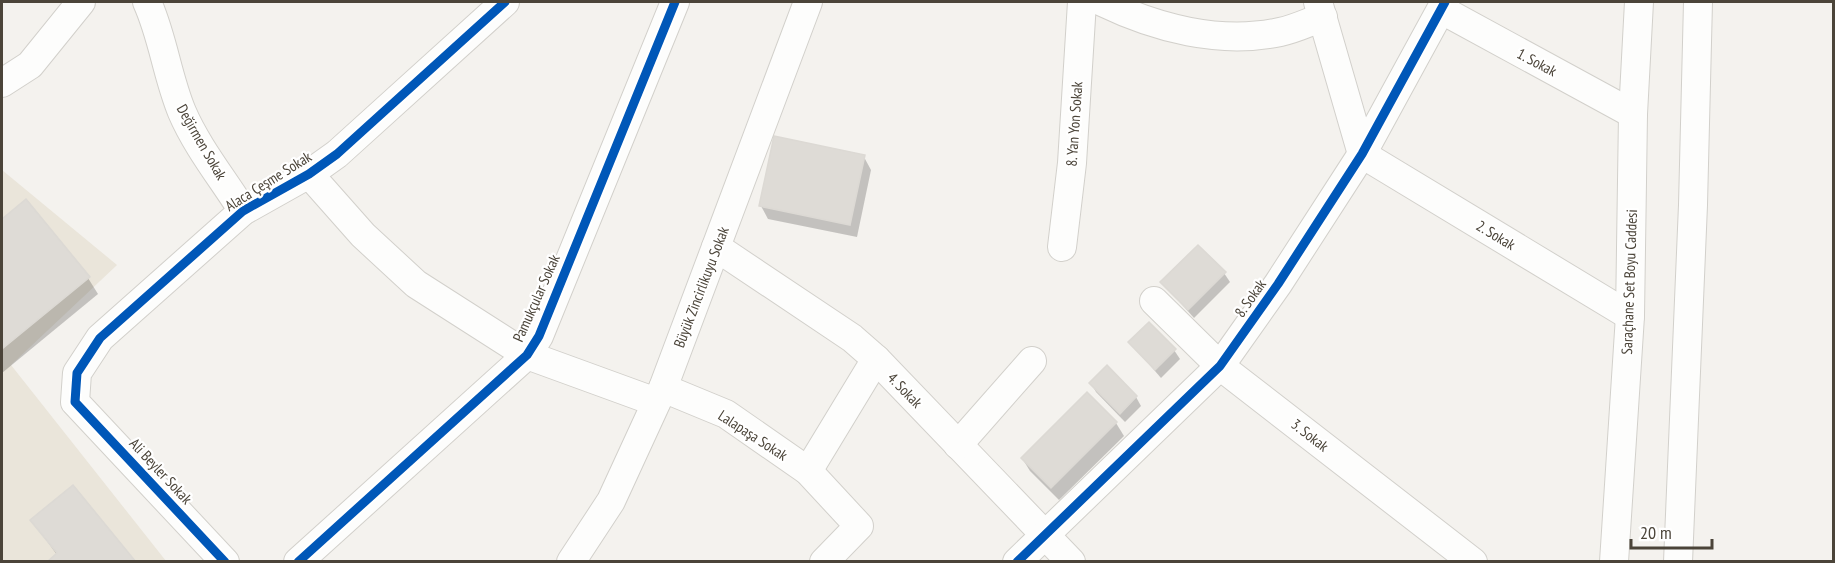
<svg xmlns="http://www.w3.org/2000/svg" width="1835" height="563" font-family="'PT Sans Narrow',sans-serif">
<rect width="100%" height="100%" fill="#f4f2ee"/>
<path fill="#eae5da" d="M2,170L117,265L11,365L166,561H2Z"/>
<g fill="#0003">
<path d="M864,157L871,170L857,237L768,219L761,206Z"/>
<path d="M26,201L88,278L98,294L2,373V221Z"/>
<path d="M1224,273L1230,282L1194,318L1162,282Z"/>
<path d="M1130,342L1174,350L1180,359L1161,378Z"/>
<path d="M1107,367L1136,397L1141,406L1125,422L1096,392L1091,383Z"/>
<path d="M1087,394L1116,423L1124,436L1059,500L1030,471L1022,458Z"/>
<path d="M73,487L57,555L32,520Z"/>
</g>
<g fill="#dedbd6" stroke="#dcd9d4" stroke-width="1.5">
<path d="M774,136L865,155L850,225L759,206Z"/>
<path d="M26,199L90,277L2,349V219Z"/>
<path d="M1198,245L1226,272L1188,310L1160,282Z"/>
<path d="M1149,322L1176,349L1155,370L1128,342Z"/>
<path d="M1107,365L1137,396L1120,414L1089,383Z"/>
<path d="M1087,392L1117,422L1051,488L1021,458Z"/>
<path d="M73,485L136,562H47L57,553L30,520Z"/>
</g>
<g fill="none" stroke-linecap="round" stroke-linejoin="round">
<defs>
<g id="minor">
<path d="M147,2C163,37 167,76 182,112C197,147 223,179 243,211"/>
<path d="M1102,2C1156,28 1220,45 1280,32C1295,29 1309,22 1323,17"/>
<path d="M1318,2L1362,154L1630,316"/>
<path d="M1442,10L1633,114"/>
<path d="M2,83L30,65L81,2"/>
<path d="M309,174L363,235L416,284L527,355L656,402"/>
<path d="M716,247L852,338L876,359L1071,562"/>
<path d="M1062,247L1072,163L1082,2"/>
<path d="M1154,301L1220,366L1473,562"/>
<path d="M663,388L726,414L808,471L859,526L824,562"/>
<path d="M958,445L1032,361"/>
<path d="M808,471L876,359"/>
<path d="M225,562L75,402L77,373L100,338L243,211L309,174L337,154L505,2"/>
<path d="M298,562L527,355L539,336L675,2"/>
<path d="M571,562L611,501L663,388L808,2"/>
<path d="M1017,562L1220,366L1278,284L1362,154L1445,2"/>
<path d="M1614,562L1630,316L1633,114L1639,2"/>
<path d="M1678,562L1693,205L1698,2"/>
</g>
</defs>
<use href="#minor" stroke="#d2d0cb" stroke-width="30"/>
<use href="#minor" stroke="#fdfdfc" stroke-width="28"/>
<defs>
<g id="cycleway">
<path d="M225,562L75,402L77,373L100,338L243,211L309,174L337,154L505,2"/>
<path d="M298,562L527,355L539,336L675,2"/>
<path d="M1017,562L1220,366L1278,284L1362,154L1445,2"/>
</g>
</defs>
<use href="#cycleway" stroke="#fff" stroke-width="13"/>
<use href="#cycleway" stroke="#0057b8" stroke-width="9"/>
</g>
<g text-anchor="middle" dominant-baseline="central" stroke-width="4.5" stroke-linejoin="round" paint-order="stroke">
<g font-size="15" fill="#4b4439" stroke="#fff">
<text transform="translate(1537 62) rotate(28)">1. Sokak</text>
<text transform="translate(1074 124) rotate(-86)">8. Yan Yon Sokak</text>
<text transform="translate(202 142) rotate(60)">Değirmen Sokak</text>
<text transform="translate(268 181) rotate(-32)">Alaca Çeşme Sokak</text>
<text transform="translate(1496 235) rotate(31)">2. Sokak</text>
<text transform="translate(1629 282) rotate(-88)">Saraçhane Set Boyu Caddesi</text>
<text transform="translate(701 287) rotate(-69)">Büyük Zincirlikuyu Sokak</text>
<text transform="translate(536 298) rotate(-66)">Pamukçular Sokak</text>
<text transform="translate(1250 298) rotate(-55)">8. Sokak</text>
<text transform="translate(905 390) rotate(46)">4. Sokak</text>
<text transform="translate(753 435) rotate(33)">Lalapaşa Sokak</text>
<text transform="translate(1310 435) rotate(38)">3. Sokak</text>
<text transform="translate(161 471) rotate(47)">Ali Beyler Sokak</text>
</g>
</g>
<rect width="1835" height="563" fill="none" stroke="#4b4439" stroke-width="6"/>
<path d="M1631 539v9h81v-9" fill="none" stroke="#4b4439" stroke-width="3"/>
<text x="1640" y="539" font-size="18" fill="#4b4439" stroke="#ffffff" stroke-width="4.5" paint-order="stroke">20 m</text>
</svg>
